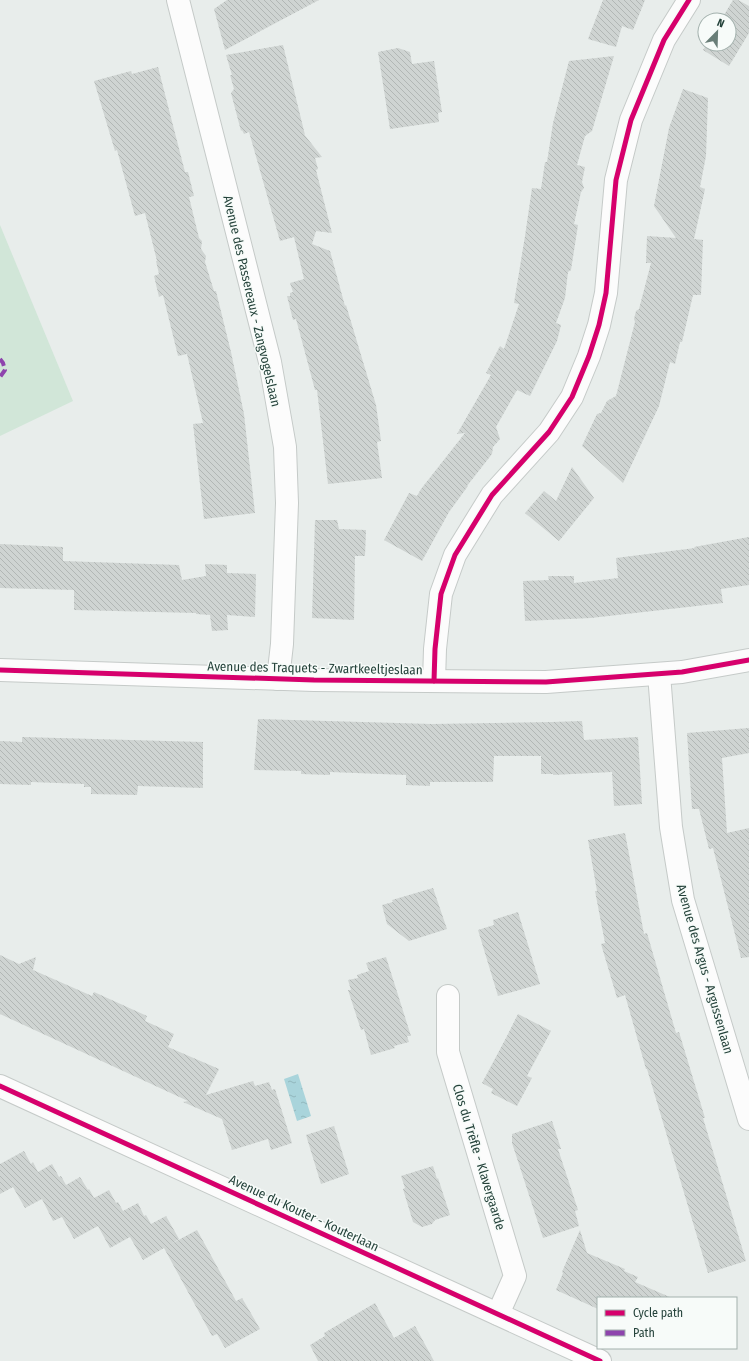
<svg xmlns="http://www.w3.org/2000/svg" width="749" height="1361" font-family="'Fira Sans Condensed',sans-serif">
<defs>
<pattern id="water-ripples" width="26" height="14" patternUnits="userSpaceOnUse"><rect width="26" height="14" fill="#a9d4db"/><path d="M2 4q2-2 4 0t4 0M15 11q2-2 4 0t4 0" fill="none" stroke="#91b7bd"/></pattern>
<pattern id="building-back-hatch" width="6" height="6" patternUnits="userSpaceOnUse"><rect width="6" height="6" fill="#cfd4d2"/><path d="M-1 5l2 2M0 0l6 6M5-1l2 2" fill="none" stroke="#b2b7b5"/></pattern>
</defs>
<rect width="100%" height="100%" fill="#e8edeb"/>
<path fill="#d1e6d8" d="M0,225L73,401L0,436Z"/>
<path fill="url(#water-ripples)" d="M298,1074L311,1116L297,1121L284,1079Z"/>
<g fill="url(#building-back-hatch)">
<path d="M227,0H319L225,50L214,9Z"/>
<path d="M603,0H645L633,30L622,26L616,47L588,39Z"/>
<path d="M733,0H738L749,6V33L729,66L703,50L707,44H729V20H721Z"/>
<path d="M283,45L305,135L303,133L322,157L315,158L318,169L316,170L332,233L316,231L312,244L330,251L345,306L346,305L376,405L381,441L377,442L382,478L328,484L317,390H315L296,319L293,320L287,296H290V293L293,292L290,283L304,279L294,237L280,241L249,132L244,134L242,130L241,131L231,93L234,89L230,75H232L226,55Z"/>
<path d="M398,48L410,52L412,64L434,61L442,112L438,113L439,122L390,129L378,52Z"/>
<path d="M614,56L592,131L585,136L577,165L585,167L582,182L584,188L581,192L574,224L578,225L571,270L568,272L565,298L556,323L561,325L557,341L530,396L517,390L496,427L500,439L493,447L492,454L467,486H468L449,512L422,561L384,540L409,493L417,496L421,489L465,433L457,434L491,375L486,373L500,346L504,349L519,304L514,303L525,236L532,188L541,189L545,162H547L553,123L569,61Z"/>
<path d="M158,67L185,172H188L194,196L189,197L199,238L202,241L201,249L206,256L205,262L214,291H216L231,352L244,414L255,513L204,519L193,424L203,423L187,354L178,356L163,295L159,297L154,276L159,274L156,261H157L145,213L135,216L117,150L115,151L94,81L131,71L132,74Z"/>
<path d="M683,89L708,98L706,156L700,187L705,189L694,239L703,240L701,295H693L682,342H680L675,364L670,362L659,406L623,483L582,446L597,414L601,413L607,401L616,396L635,322L634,319L636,311L639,309L651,263H646L647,236L676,238L654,206L669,128Z"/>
<path d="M572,467L594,498L559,541L525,513L544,491L556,501Z"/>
<path d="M315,520H337L339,529L366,530L365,556H355L354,620L312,618Z"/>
<path d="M749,537V585L721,589L723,603L591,618L525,621L523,581L549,580L548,576H574V583L618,578L616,558L695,548L694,547Z"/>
<path d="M0,544L63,547V561L179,565L182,580L206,576L205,564L227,565V573L256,574L255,617L227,615L228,630L212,631L210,615L196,614V613L74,610V590L0,588Z"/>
<path d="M258,719L432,724L552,722L582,721L584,740L638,737L642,804L614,806L612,772L553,775V774H541V756H494L493,782H430V786L406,785V775L330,772V775L301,774V771L254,770Z"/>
<path d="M749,728V753L722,758L727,833L749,828V957L741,958L713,848L709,849L699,809H692L687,733Z"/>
<path d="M22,737L203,742V788L138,786L137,795L91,794V787H84V784L31,782V785L0,784V741L22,742Z"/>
<path d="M625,833L644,934L647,933L676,1033L679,1032L705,1118H703L746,1261L708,1273L647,1069H646L625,995L617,998L601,944L605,943L595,891H597L588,840Z"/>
<path d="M433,888L447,929L409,941L387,924L382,905L393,902L392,900Z"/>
<path d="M518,912L540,984L498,996L478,930L494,925L493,920Z"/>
<path d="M0,955L19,964L36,957L33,970L92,996L94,992L147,1016L145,1021L174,1034L168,1047L219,1069L206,1095L253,1081L255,1086L269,1082L272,1090L275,1089L292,1143L271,1150L268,1139L232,1150L222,1119L183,1102L188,1101L0,1014Z"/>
<path d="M386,957L411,1036H407L409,1042L394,1046L395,1048L371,1055L364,1029L361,1030L348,990H351L348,980L358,978L357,975L369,971L366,963Z"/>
<path d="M518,1014L551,1031L527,1076L532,1078L517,1106L491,1093L493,1089L482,1083L506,1038Z"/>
<path d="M552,1121L561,1149H558L578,1210L575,1211L579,1226L543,1238L512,1143V1134Z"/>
<path d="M334,1126L349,1174L321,1184L306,1135Z"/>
<path d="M24,1151L31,1164L33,1162L38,1172L52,1164L59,1177L61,1176L66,1185L80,1177L88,1190L89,1189L94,1198L109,1190L116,1203L118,1202L123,1211L138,1203L144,1216L146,1215L151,1224L166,1216L179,1239L171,1244L197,1230L236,1301L242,1298L260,1329L225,1348L217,1334L212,1336L164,1248L143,1260L130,1237L110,1248L98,1226L74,1239L62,1217L53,1221L42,1199L25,1208L13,1187L0,1194V1164Z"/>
<path d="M433,1166L437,1179L438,1178L450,1215L435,1220L432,1224L422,1227L413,1222L403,1189L405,1188L401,1176Z"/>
<path d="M580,1230L587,1253L625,1269L624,1271L638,1277L635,1282L672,1298H598V1309L556,1290L563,1273L562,1272Z"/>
<path d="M375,1303L394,1338L415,1326L434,1361H318L310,1345L325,1336L324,1333Z"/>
</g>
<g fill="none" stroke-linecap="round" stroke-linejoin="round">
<defs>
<g id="minor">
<path d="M178,0L270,362L285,447L287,503L282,644L278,679"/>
<path d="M0,670L314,680L546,682L682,672L749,660"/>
<path d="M659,674L671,827L683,900L749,1119"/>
<path d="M434,681L435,649L441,594L455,555L492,495L549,432L572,397L589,356L599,325L606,293L616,180L631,120L664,40L689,0"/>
<path d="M448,996V1052L515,1276L498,1314"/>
<path d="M0,1086L600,1361"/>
</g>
</defs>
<use href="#minor" stroke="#c5cac8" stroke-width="24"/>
<use href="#minor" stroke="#fcfcfc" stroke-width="22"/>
<path stroke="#8e44ad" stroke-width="4" stroke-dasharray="8 4" stroke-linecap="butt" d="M0,359L3,363L5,370L0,377"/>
<defs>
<g id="cycleway">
<path d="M0,670L314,680L546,682L682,672L749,660"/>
<path d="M434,681L435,649L441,594L455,555L492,495L549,432L572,397L589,356L599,325L606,293L616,180L631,120L664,40L689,0"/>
<path d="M0,1086L600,1361"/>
</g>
</defs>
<use href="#cycleway" stroke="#f7fbf9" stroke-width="8"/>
<use href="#cycleway" stroke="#d6006c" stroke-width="5"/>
</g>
<g text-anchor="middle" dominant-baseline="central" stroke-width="3" stroke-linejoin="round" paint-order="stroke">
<g font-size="13" fill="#24423a" stroke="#f7fbf9">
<text transform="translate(252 301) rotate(77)">Avenue des Passereaux - Zangvogelslaan</text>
<text transform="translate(315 668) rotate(1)">Avenue des Traquets - Zwartkeeltjeslaan</text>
<text transform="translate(705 969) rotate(74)">Avenue des Argus - Argussenlaan</text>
<text transform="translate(479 1157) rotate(73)">Clos du Trèfle - Klavergaarde</text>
<text transform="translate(304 1213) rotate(25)">Avenue du Kouter - Kouterlaan</text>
</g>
</g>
<rect x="597" y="1297" width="140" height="52" fill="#f7fbf9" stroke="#a3b1ad"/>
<rect x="605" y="1310" width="20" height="6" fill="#d6006c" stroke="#a3b1ad"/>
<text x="633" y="1317" font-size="12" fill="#24423a">Cycle path</text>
<rect x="605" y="1330" width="20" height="6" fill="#8e44ad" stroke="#a3b1ad"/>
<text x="633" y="1337" font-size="12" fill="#24423a">Path</text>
<g transform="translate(717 32) rotate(23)"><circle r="19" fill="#f7fbf9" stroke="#a3b1ad"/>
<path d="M0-3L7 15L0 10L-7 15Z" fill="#697e78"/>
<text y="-6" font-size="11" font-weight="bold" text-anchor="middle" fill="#24423a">N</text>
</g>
</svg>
